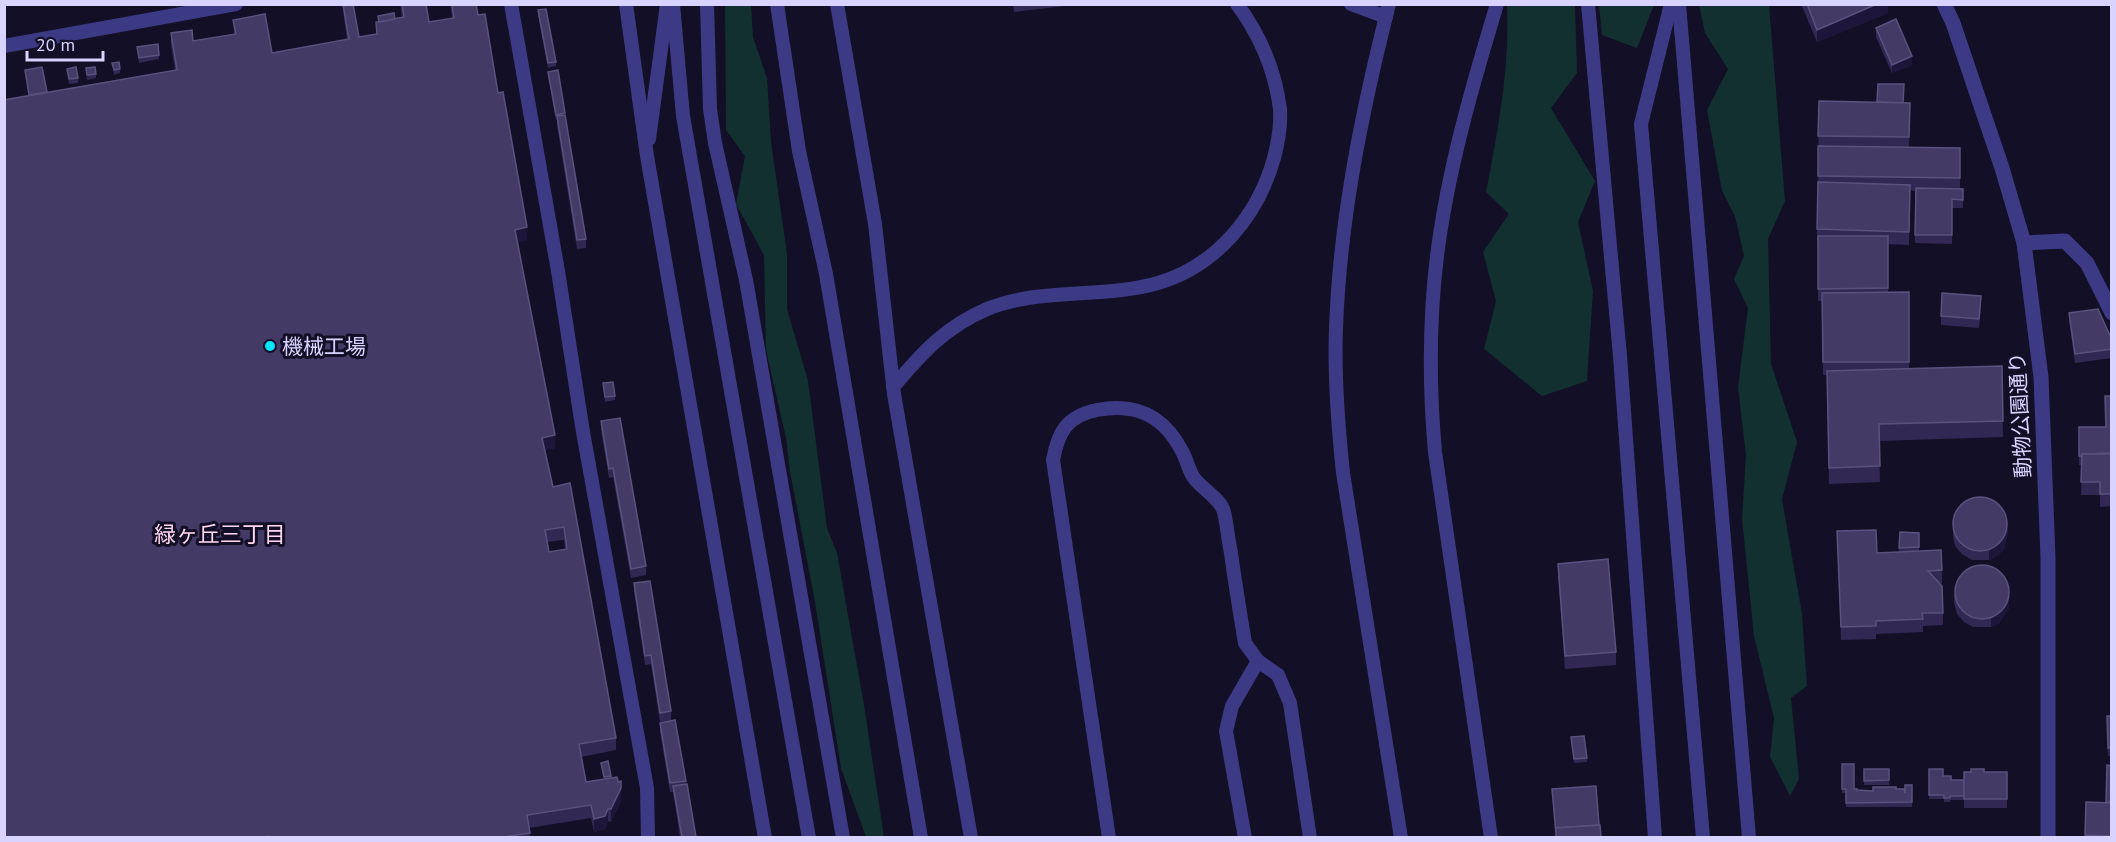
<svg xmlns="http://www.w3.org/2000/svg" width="2116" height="842" font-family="'PT Sans','Noto Sans JP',sans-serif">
<rect width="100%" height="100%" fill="#130f26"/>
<g fill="#12302f">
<path d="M725,5H751L753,37L767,78L771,142L787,254V309L808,381L827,528L837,553L864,705L884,837H866L841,768L815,602L790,472L786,438L766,350L764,255L736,204L745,156L726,130Z"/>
<path d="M1507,5H1575L1577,73L1551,108L1595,181L1578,222L1593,291L1587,381L1542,396L1484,349L1496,301L1483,252L1509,214L1486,192C1498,130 1510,68 1507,5Z"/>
<path d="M1599,5H1654L1637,48L1602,35Z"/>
<path d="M1699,5H1769L1785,201L1768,239L1771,364L1797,442L1782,499L1802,614L1807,686L1791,698L1799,779L1790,796L1770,757L1774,718L1754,636L1742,519L1746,455L1738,387L1748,308L1734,279L1744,256L1735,216L1722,191L1707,110L1728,69L1705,33Z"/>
</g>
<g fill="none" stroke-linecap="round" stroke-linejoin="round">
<g stroke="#3d3a85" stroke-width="14">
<path d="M511,4L558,271L583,432L647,788L648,838"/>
<path d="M626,4L647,156L765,838"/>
<path d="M673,4L683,116L809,838"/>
<path d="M707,4L710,109L715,143L746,280L843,838"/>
<path d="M777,4L799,151L826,274L921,838"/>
<path d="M837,4L875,224L894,394L971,838"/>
<path d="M1351,4L1386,17"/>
<path d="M1389,4C1362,111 1340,218 1336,328C1334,376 1338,425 1343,473L1401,838"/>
<path d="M1588,4L1620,356L1655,838"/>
<path d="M1671,4L1641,124L1703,838"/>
<path d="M1679,4L1749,838"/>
<path d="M4,46L236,4"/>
<path d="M649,139L667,4"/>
<path d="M893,387C922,353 945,327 987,309C1041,287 1103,299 1158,283C1216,266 1258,216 1274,158C1278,143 1281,125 1280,109C1275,70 1260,35 1237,4"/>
<path d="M1109,838L1053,460C1058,432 1067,416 1097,410C1138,402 1165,417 1183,453C1187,461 1189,471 1194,478C1202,489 1221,499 1224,512C1227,525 1228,539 1231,553C1235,583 1240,613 1245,643L1258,661L1278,675L1290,703L1310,838"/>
<path d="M1245,838L1226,731L1232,706L1258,661"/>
<path d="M1491,838L1435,452C1428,374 1429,295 1443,216C1455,145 1476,74 1497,4"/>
</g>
<path stroke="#3d3a85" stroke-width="15" d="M2024,243L2065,241L2087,263L2112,313"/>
<path stroke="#3d3a85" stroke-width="15" d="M1944,4L1953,23L2002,168L2024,243L2041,377L2048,558V838"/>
</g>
<g fill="#312854" fill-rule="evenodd">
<path d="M342,4H353L359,37L376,34V22H378V16L395,19L402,18L400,4H426L429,22L452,18L450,4H476L478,15L498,93L527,240L518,242L555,448L545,450L553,487L570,483L616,738V750L581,757L586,782L604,779L601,763L611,776V778L618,782L621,781V801L611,822L608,821L605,829L594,832L591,818L529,828L530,837H4L29,96L25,70L47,92L175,70L171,46V33L193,41L234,34L233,20L272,53L347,40ZM564,540L565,550L549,552L547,542Z"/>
<path d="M1013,4H1082L1014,12Z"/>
<path d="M1801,4H1888V13L1817,42Z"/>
<path d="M538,10L556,62V66L548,68L538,15Z"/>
<path d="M1876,28L1912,65L1892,73L1876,37Z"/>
<path d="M137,47L159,55V59L139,63Z"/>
<path d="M112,63L120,69V73L114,75Z"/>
<path d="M86,68L96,74V78L87,80Z"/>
<path d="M67,69L78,78V83L69,84Z"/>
<path d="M548,72L565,118L586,239V248L577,249L557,125V119L556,120Z"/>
<path d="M1819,101L1910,103L1909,147L1960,148V188L1963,189V208H1952V244L1915,243V191L1910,190L1909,245L1888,244V293L1909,292V369L2002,366L2003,437L1879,441L1880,482L1829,484L1827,375H1823L1822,301H1818V242L1817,241V229Z"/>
<path d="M1981,305L1979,328L1941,325V316Z"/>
<path d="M2069,313L2112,343V358L2075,363L2069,321Z"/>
<path d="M603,383L615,396V400L605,402Z"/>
<path d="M2112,396V506L2100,507V495H2081L2082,465H2079V427H2106Z"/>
<path d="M601,421L646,566V575L631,578L613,477L609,478L601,430Z"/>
<path d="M1953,527L2008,532L2004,549L1998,555L1989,560H1972L1962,554L1955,546L1953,536Z"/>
<path d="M1837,531L1877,553L1899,552L1900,532L1919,533V551L1942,570V583H1939L1943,613V625L1923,626V632L1876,634V639L1841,640Z"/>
<path d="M1558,564L1616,652V665L1565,669L1558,576Z"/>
<path d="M634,583L671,711V720L660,722L651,664L645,665L634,592Z"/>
<path d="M1954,594L2009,608L1999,623L1991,627H1973L1964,622L1957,614L1954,603Z"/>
<path d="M2107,716H2112V756H2108Z"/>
<path d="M660,723L686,781L696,837H680L673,792H670L660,732Z"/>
<path d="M1571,742L1587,758V762L1574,763Z"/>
<path d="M1842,764L1854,789L1857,790L1873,791L1896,789L1905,793L1912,785V807H1846V793H1842Z"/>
<path d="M2112,766V837H2085L2086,802L2106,803Z"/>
<rect x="1864" y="769" width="25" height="16"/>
<path d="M1929,769L1951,780H1964L1984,772H2007V808H1964V797V800H1950V802H1944V799H1929Z"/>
<path d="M1552,789L1601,837H1555Z"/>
</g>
<g fill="#1d163a">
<path d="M1877,4H1888V13L1817,42V30Z"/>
<path d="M1912,56V65L1892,73V65Z"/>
<path d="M527,227V240L515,243V230Z"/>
<path d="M555,435V448L542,451V438Z"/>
<path d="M2008,523V532L2004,549L1998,555L1989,560V551Z"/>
<path d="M2009,599V608L1999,623L1991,627V618Z"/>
<path d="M621,788V801L611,822V809Z"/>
<path d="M608,809V821L605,829L594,832V819Z"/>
</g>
<g fill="#433a66" stroke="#5a527e" stroke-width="1.5" fill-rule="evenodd">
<path d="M343,4H353L359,37L377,34L376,22L404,17L402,4H426L429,22L454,18L452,4H476L478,15L485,14L498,93L503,92L527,227L515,230L555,435L542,438L553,487L570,483L616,738L579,744L586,782L617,777L618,782L621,781V788L611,809H608L605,816L594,819L591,805L527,815L530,833L503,837H269V836L262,837H4V100L177,70L171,33L192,30L193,41L236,34L233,20L265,14L272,53L349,39ZM564,527L567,549L549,552L545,530Z"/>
<path d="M1807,4H1877L1817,30Z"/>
<path d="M546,9L556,62L548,63L538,10Z"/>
<path d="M394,13L395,19L379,22L378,16Z"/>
<path d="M1896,19L1912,56L1892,65L1876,28Z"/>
<path d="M158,44L159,55L139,58L137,47Z"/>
<path d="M119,62L120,69L114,70L112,63Z"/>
<path d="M42,67L47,92L29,95L25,70Z"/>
<path d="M76,67L78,78L69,79L67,69Z"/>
<path d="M95,67L96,74L87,75L86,68Z"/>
<path d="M558,70L565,113L556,115L548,72Z"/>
<path d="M1878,84H1904L1903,103L1877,102Z"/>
<path d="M1819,101L1910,103L1909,137L1818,136Z"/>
<path d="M565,115L586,239L577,240L557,116Z"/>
<path d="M1818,146L1960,148V178L1818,176Z"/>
<path d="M1818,182L1910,185L1909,232L1817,229Z"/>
<path d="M1916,188L1963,189V200L1952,199V235H1915Z"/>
<path d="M1818,236H1888V288L1818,289Z"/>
<path d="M1909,292V362H1823L1822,293Z"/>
<path d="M1942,293L1981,296L1979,319L1941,316Z"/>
<path d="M2098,309L2111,338L2112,349L2075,354L2069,313Z"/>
<path d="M2002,366L2003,421L1879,424L1880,466L1829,468L1827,371Z"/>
<path d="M613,382L615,396L605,397L603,383Z"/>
<path d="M2105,396H2112V453L2082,454V456H2079V427H2106Z"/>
<path d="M620,418L646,566L631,569L613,468L609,469L601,421Z"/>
<path d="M2082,454H2112V494H2100V482H2081Z"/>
<circle cx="1980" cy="524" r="27"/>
<path d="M1876,530L1877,553L1941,550L1942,570L1928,571L1942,586L1943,613H1922L1923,619L1876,621V626L1841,627L1837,531Z"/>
<path d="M1900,532L1919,533V547L1899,548Z"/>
<path d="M1608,559L1616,652L1565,656L1558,564Z"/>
<circle cx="1982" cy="592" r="27"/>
<path d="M650,581L671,711L660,713L651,655L645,656L634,583Z"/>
<path d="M2107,716H2112V747L2108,748Z"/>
<path d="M675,720L686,781L670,783L660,723Z"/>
<path d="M1584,736L1587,758L1574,759L1571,737Z"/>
<path d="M608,761L611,776L604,777L601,763Z"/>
<path d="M1842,764H1854V789H1857V790L1873,791V787H1896V789H1904L1905,793V785H1912V802L1846,803V789H1842Z"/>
<path d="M2107,765L2112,766V802H2106Z"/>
<path d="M1864,769H1889V780L1864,781Z"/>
<path d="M1929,769H1943V776H1951V780H1964V796H1950V798H1944V795H1929Z"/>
<path d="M1971,769H1984V772H2007V799H1964V772H1971Z"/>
<path d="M687,784L696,837H682L673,786Z"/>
<path d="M1596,786L1599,825L1556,828V832L1552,789Z"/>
<path d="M2086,802L2112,803V836L2085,835Z"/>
<path d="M1600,825L1601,837H1556V828Z"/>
</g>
<circle fill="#00e5ff" stroke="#130f26" stroke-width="2" cx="270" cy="346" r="6"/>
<g text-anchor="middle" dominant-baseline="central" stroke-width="6" stroke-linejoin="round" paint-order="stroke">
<g font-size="21" fill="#d9d4ff" stroke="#130f26" text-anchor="start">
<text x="282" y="346">機械工場</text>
</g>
<g font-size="21" fill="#d9d4ff" stroke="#130f26">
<text transform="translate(2020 415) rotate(-93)">動物公園通り</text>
</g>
<g font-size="22" fill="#ffd6f0" stroke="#130f26">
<text x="220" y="534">緑ヶ丘三丁目</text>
</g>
</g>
<rect width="2116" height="842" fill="none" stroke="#d9d4ff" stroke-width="12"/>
<path d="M27 51v9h76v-9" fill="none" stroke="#d9d4ff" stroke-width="3"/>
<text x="36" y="51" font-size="18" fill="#d9d4ff" stroke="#130f26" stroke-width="4.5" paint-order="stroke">20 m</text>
</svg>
